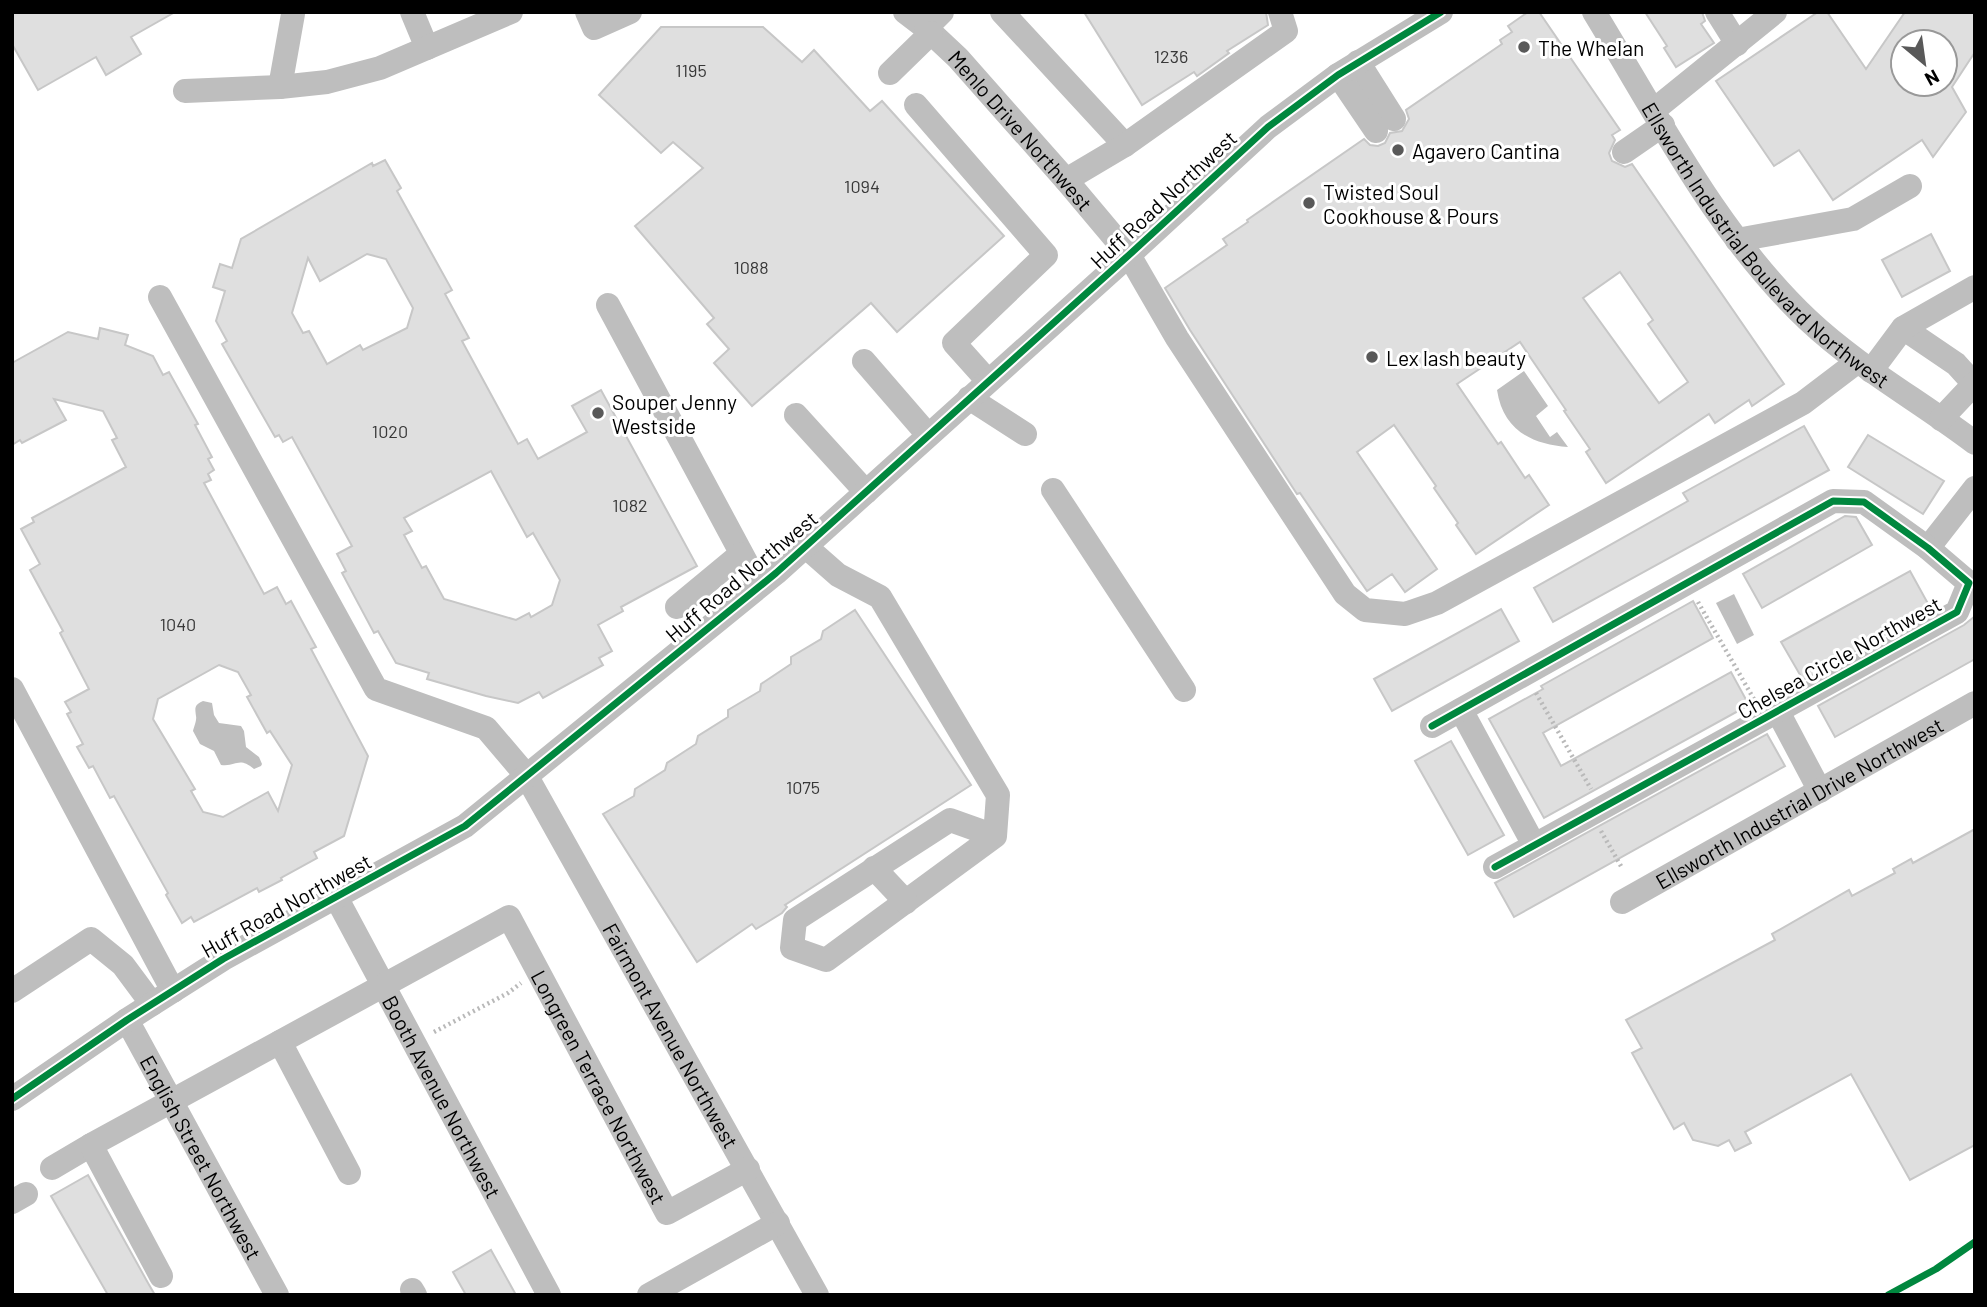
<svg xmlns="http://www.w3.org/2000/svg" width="1987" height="1307" font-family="Barlow,sans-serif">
<rect width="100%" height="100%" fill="#fff"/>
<g fill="#bfbfbf">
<path d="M1524,371L1548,406L1536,416L1550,437L1557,432L1568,447C1531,444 1503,430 1497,390Z"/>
<path d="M1734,594L1754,635L1737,644L1716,603Z"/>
<path d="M203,701L212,703L214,715L219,723L241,726L244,731L246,747L259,757L262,764L261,766L254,769C238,756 237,767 221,765L214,751L200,744L193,731C194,727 197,720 196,716C195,708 194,705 203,701Z"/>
</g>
<g fill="#dfdfdf" stroke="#c7c7c7" stroke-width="2" fill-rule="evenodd">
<path d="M12,12H175L131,37L141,54L106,75L96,57L38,90L12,44Z"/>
<path d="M1084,12H1266L1268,25L1227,51L1229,53L1197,76L1194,72L1142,105Z"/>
<path d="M1528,12H1539L1620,130L1612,135L1615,140L1609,153L1612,161L1625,167L1632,164L1784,384L1752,406L1749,400L1715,423L1709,414L1606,483L1586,452L1590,449L1564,411L1566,410L1520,342L1457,384L1498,444L1501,442L1525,478L1529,475L1549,505L1476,554L1456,525L1458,523L1434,488L1436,486L1394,425L1357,452L1437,569L1405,592L1392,574L1367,591L1300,493L1297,494L1190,330L1165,288L1227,245L1223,239L1248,222L1247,220L1364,139L1370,145L1378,146L1385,143L1390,133L1402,131L1409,119L1406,110L1502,44L1500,40L1512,32L1508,26ZM1620,272L1653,320L1648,324L1688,382L1659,403L1583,298Z"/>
<path d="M1645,12H1702L1705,21L1701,24L1714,43L1676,67L1664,48L1667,46Z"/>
<path d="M1818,12H1827L1866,69L1905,12H1975V52L1952,87L1966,112L1933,157L1922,140L1833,200L1799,150L1774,166L1716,81ZM1903,42H1945V84H1903Z"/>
<path d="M661,27H763L802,62L814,50L870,111L882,101L1004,236L897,332L871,303L752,406L714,363L729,349L707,324L714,318L635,226L703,168L673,142L661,153L599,95Z"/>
<path d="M385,160L401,188L397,191L452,290L445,294L469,338L462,341L518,444L527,439L538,459L587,432L572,406L601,390L697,566L621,607L623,611L598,625L612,651L599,658L603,665L543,698L539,692L518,703L486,696L427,679L429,673L396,663L378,631L374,633L342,573L346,571L337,554L352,546L292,437L283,442L279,435L275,437L222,344L227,341L216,321L225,291L213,287L220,264L232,268L241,239L372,163L373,166ZM367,254L386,259L413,308L407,328L363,350L360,345L327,364L309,331L303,333L292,313L308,258L320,281ZM491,471L527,537L533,533L560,580L552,605L531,617L529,613L516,620L444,599L426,566L422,568L404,535L412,531L404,518Z"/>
<path d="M1931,234L1950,271L1902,297L1882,260Z"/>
<path d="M100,328L128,335L125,345L153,356L163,375L169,372L198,424L195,425L212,457L208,459L214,470L208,474L211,480L204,483L264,594L277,587L286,604L291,601L316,647L311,649L368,756L344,836L314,852L317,858L281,878L282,880L259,892L257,888L194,922L191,917L182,923L166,895L168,893L114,796L110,798L93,766L89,768L77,747L83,744L67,714L71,712L65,702L89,689L60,633L63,631L30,570L40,564L21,529L34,522L32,518L126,467L112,440L117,438L103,411L54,399L66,420L22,443L20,440L12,445V363L68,332L98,339ZM219,665L238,672L251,695L247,697L267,733L270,731L292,765L278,811L268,792L223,817L203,812L191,791L195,789L153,719L158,699Z"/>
<path d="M1804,426L1829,470L1553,622L1534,588L1688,501L1683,493Z"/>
<path d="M1868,435L1944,481L1923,514L1848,467Z"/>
<path d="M1845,516L1856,517L1872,545L1762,608L1743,574Z"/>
<path d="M1910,571L1931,609L1803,680L1781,642Z"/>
<path d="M1693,601L1713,638L1543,733L1561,766L1731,672L1749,705L1544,818L1489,719L1543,689L1541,686Z"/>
<path d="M1501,609L1519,641L1392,711L1374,679Z"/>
<path d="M855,610L971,785L785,905L787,907L782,913L756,929L752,924L697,962L603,814L634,796L635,789L665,770L667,763L696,744L698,736L728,717V710L760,691L761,684L791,664V657L821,639L823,631Z"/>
<path d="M1975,616V659L1835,737L1818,706L1964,625Z"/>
<path d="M1767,734L1785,766L1514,917L1495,883Z"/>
<path d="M1451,741L1504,835L1468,855L1415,761Z"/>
<path d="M1975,829V1145L1910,1180L1851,1074L1745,1132L1751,1143L1735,1151L1729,1140L1718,1146L1693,1140L1684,1123L1674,1129L1632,1053L1642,1048L1626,1020L1775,940L1772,934L1849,890L1852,896L1895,873L1893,869L1911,859L1913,863Z"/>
<path d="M88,1175L148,1283L155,1295H108L51,1196Z"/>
<path d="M491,1250L516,1295H466L453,1272Z"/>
</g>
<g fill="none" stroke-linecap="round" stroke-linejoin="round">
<g stroke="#b9b9b9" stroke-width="4.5" stroke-dasharray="2 3.5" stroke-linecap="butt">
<path d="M1698,602L1755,701"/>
<path d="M1536,693L1591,789"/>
<path d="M1601,831L1622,868"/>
<path d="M434,1032L508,993L521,983"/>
</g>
<g stroke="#bebebe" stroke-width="24">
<path d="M412,12L427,48"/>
<path d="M587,12L594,28L630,12"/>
<path id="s1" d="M905,12L926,28L958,58L1066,180L1129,255L1177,338L1345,594L1365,610L1405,614L1437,603L1803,403L1857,362"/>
<path d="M1002,12L1125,145"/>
<path id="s2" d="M1594,12C1659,118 1717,234 1808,320C1859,368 1920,401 1975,443"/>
<path d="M1717,12L1737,44"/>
<path d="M926,28L942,12"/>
<path d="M1358,62L1394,119"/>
<path d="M890,73L931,33"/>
<path d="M1338,75L1376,131"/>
<path d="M280,87L293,14"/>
<path d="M185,91L280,87L327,82L380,68L511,12"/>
<path d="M916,105L1046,255L954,343L988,381"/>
<path d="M1654,110L1775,12"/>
<path d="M1624,152L1663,125"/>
<path d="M1066,180L1125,145L1286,31L1280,12"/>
<path d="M1737,240L1853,219L1910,186"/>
<path id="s3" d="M160,297L376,689L486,728L526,775L817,1295"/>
<path d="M608,305L759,586"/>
<path d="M1903,328L1956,364L1975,385"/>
<path d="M864,361L928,435"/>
<path d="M1871,371L1903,328L1975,287"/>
<path d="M969,398L1025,434"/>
<path d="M796,415L866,492"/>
<path d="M1941,419L1974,384"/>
<path d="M1053,490L1184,690"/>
<path d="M805,546L838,575L880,597L998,795L995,836L826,960L792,948L795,920L950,820L995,836"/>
<path d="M1928,548L1975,488"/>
<path d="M677,607L741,554"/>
<path d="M12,689L173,991"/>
<path d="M1461,710L1534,845"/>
<path d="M1777,710L1820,791"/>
<path d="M1432,726L1833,501L1864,502L1928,548L1969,583L1957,612L1495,867"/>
<path d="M874,868L906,902"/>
<path id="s4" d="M336,897L549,1295"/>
<path id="s5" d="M1622,902L1975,703"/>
<path d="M12,991L91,939L123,965L152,1004"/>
<path id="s6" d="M127,1020L277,1295"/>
<path d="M280,1042L349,1173"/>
<path d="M12,1099L127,1020L223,959L465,826L776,573L1129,255L1268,127L1338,75L1441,12"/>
<path d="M52,1168L91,1145"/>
<path d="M12,1202L26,1194"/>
<path id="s7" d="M161,1276L91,1145L509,917L667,1213L748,1169"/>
<path d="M412,1290L415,1295"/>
<path d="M649,1295L778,1223"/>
</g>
<defs>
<g id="cycleway">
<path d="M1432,726L1833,501L1864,502L1928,548L1969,583L1957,612L1495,867"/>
<path d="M12,1099L127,1020L223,959L465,826L776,573L1129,255L1268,127L1338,75L1441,12"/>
<path d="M1888,1295L1936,1269L1975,1242"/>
</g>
</defs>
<use href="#cycleway" stroke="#fff" stroke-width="11"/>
<use href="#cycleway" stroke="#00873e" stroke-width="7"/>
</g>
<g fill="#595959" stroke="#fff" stroke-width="2.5">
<circle cx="1524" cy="47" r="7"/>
<circle cx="1398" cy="150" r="7"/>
<circle cx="1309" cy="203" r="7"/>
<circle cx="1372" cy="357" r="7"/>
<circle cx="598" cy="413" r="7"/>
</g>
<g text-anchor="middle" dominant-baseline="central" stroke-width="6" stroke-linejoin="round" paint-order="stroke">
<g font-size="18" fill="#383838">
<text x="1171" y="56">1236</text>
<text x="691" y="70">1195</text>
<text x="862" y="186">1094</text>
<text x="751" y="267">1088</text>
<text x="390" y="431">1020</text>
<text x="630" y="505">1082</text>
<text x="178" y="624">1040</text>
<text x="803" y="787">1075</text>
</g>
<g font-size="21" fill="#000" stroke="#fff" text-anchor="start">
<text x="1538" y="47">The Whelan</text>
<text x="1412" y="150">Agavero Cantina</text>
<text x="1323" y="191">Twisted Soul<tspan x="1323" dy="24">Cookhouse &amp; Pours</tspan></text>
<text x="1386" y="357">Lex lash beauty</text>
<text x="612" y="401">Souper Jenny<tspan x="612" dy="24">Westside</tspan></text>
</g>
<g font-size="21" fill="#000" stroke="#fff">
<text stroke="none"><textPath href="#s1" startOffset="166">Menlo Drive Northwest</textPath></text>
<text transform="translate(1163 199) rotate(-43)">Huff Road Northwest</text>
<text stroke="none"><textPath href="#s2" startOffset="292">Ellsworth Industrial Boulevard Northwest</textPath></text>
<text transform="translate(741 576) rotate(-40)">Huff Road Northwest</text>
<text transform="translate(1839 657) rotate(-29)">Chelsea Circle Northwest</text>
<text stroke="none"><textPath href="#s5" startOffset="203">Ellsworth Industrial Drive Northwest</textPath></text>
<text transform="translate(286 905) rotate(-29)">Huff Road Northwest</text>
<text stroke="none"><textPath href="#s3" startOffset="924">Fairmont Avenue Northwest</textPath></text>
<text stroke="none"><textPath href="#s7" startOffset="817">Longreen Terrace Northwest</textPath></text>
<text stroke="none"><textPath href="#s4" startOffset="226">Booth Avenue Northwest</textPath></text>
<text stroke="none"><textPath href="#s6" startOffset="156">English Street Northwest</textPath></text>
</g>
</g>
<rect width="1987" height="1307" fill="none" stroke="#000000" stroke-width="28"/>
<g transform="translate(1924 63) rotate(151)"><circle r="33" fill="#ffffff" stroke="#999999" stroke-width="2"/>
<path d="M0-5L12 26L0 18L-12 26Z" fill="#595959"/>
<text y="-10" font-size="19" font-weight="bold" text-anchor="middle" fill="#000000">N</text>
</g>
</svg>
